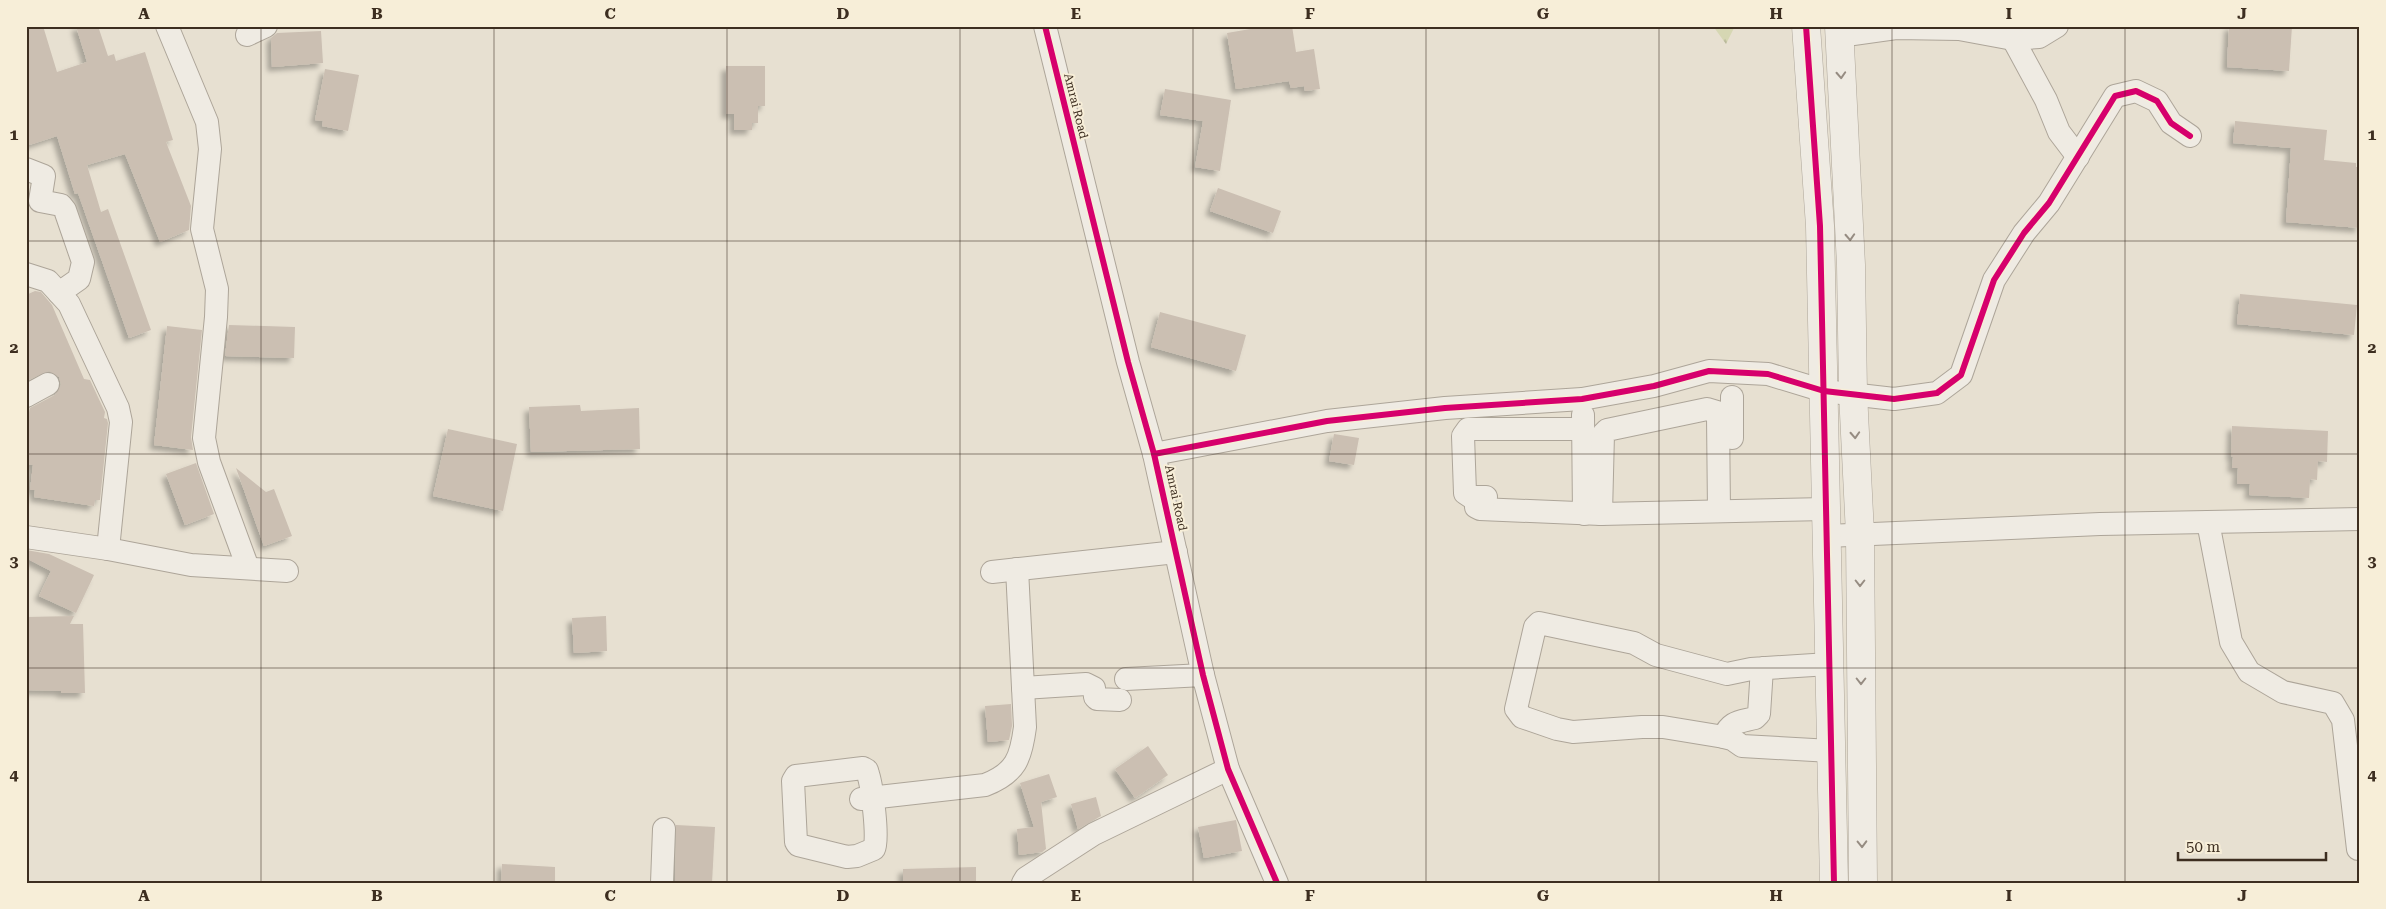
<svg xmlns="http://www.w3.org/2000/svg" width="2386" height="909" font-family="'Roboto Serif',serif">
<defs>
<pattern id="forest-firs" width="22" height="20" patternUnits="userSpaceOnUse" patternTransform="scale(1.25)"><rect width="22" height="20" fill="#d6d7b3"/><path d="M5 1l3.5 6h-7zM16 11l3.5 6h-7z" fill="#b9b99a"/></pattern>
<filter id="shadow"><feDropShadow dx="-4.5" dy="4.5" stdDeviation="2.5" flood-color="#0004"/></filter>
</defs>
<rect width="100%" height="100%" fill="#e7e0d1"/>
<path fill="url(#forest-firs)" d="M1713,26H1735L1726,44Z"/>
<g fill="#cbbfb2" filter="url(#shadow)">
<path d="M26,26H43L57,72L87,62L76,26H98L108,56L114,54L116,61L145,52L173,140L166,142L191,206L189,230L160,242L125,154L87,165L101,212L108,209L151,330L129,338L78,193L75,194L57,136L26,146Z"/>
<path d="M1268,26H1292L1296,52L1314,49L1320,89L1305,91L1304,86L1291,88L1289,81L1236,89L1227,33Z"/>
<path d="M2229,26H2292L2289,71L2227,67Z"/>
<path d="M321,31L323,63L272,67L271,38L277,33Z"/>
<path d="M726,66H765V106H758V123H752V130H734V114H726Z"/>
<path d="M325,69L359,75L348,131L322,126L323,121L315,120Z"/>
<path d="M1165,89L1231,100L1220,171L1195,167L1203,121L1160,115Z"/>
<path d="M2235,121L2327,130L2324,160L2356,163V167H2360V228L2286,222L2291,148L2233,143Z"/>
<path d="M1218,188L1281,211L1273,233L1210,211Z"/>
<path d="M35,291L41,292L52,305L84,379L90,380L105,412L104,418L107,419L108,423L100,500H95L94,506L34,497L35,490H30L33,465L26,464V431L30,408L55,395L61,385L59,377L49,371L26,381V295Z"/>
<path d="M2240,294L2357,305L2354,335L2237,324Z"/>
<path d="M1160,312L1246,335L1236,371L1151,347Z"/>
<path d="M229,325L295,327L294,358L225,356Z"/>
<path d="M167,326L202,330L191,437L193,450L154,445Z"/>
<path d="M580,405L581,411L639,408L640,449L531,452L529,407Z"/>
<path d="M2232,426L2328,431L2327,462L2318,461L2317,480L2310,479L2309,498L2249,495L2250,484H2237L2238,468H2232L2233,457L2231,456Z"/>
<path d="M448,429L517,444L503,511L433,496Z"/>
<path d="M1334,434L1359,438L1354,465L1329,461Z"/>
<path d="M196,463L214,514L185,525L166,474Z"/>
<path d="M236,468L266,492L274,489L292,536L264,546Z"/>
<path d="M26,550L49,554L94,575L76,613L39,596L51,571L26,558Z"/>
<path d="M74,616L70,624H83L85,693H61V691L26,690V617Z"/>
<path d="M606,616L607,651L574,653L572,618Z"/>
<path d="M1011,704L1012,726L1009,740L988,742L985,706Z"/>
<path d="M1148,746L1168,775L1135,798L1115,769Z"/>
<path d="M1049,774L1057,797L1041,802L1046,849L1042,852L1019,855L1017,829L1034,827L1020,783Z"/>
<path d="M1096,797L1101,816L1078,829L1071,804Z"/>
<path d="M1236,820L1242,851L1204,858L1198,827Z"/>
<path d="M676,825L715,827L712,883H675Z"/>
<path d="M502,864L555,867V883H501Z"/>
<path d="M976,867V883H903V869Z"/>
</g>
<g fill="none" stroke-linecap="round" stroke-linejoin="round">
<defs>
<g id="minor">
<path d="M167,26L207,122L210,149L202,229L217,289L216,317L204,438L209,462L248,568"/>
<path d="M1045,26L1128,362L1154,454L1203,675L1228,769L1277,883"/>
<path d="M247,35L266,26"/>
<path d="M1839,36L1896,28L1959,29L2013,39L2039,37L2057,26"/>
<path d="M2013,39L2046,100L2059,132L2078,157"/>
<path d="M26,169L44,176L40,201L61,205L65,210L83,262L79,279L59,293"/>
<path d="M26,274L48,281L69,304L118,408L121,422L108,549"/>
<path d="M26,396L48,384"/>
<path d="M1732,397V438"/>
<path d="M1583,415L1584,514"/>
<path d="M1154,454L1327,421L1445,408L1582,399L1654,386L1709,371L1768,374L1824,391L1894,399L1937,393L1961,375L1994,280L2024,233L2049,203L2115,96L2136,91L2157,101L2171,123L2190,136"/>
<path d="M1476,497V507L1480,509L1601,514L1826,509"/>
<path d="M1486,497H1471L1465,493L1463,436L1468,429H1583"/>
<path d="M1601,514L1603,434L1607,430L1707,409L1717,412L1718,417L1719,511"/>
<path d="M2208,522L2231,642L2249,672L2283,692L2333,703L2343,720L2358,849"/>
<path d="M1827,536L2100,524L2360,519"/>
<path d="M26,537L108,549L191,565L287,571"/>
<path d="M992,572L1176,552"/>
<path d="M1762,668L1759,714L1755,718C1740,722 1730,721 1724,737L1663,727H1642L1573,732L1557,729L1522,717L1516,709L1535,627L1539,623L1634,643L1656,655L1727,674L1751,669L1829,664"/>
<path d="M1126,679L1203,675"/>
<path d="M1023,688L1086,684L1094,688L1095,697L1097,699L1120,700"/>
<path d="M1724,737L1732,739L1742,746L1831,751"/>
<path d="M863,768C867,770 867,769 868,774C872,786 879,840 874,849L857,856L847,857L798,845L796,842L793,781L796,776Z"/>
<path d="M861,799L985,785C1016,773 1021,758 1025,727L1017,569"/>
<path d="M662,883L664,829"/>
<path d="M1023,883L1026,878L1094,834L1228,769"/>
</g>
<g id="tertiary">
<path d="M1806,26L1820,226L1834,883"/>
<path d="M1839,26L1851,265L1853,393L1860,534L1863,883"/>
</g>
</defs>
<use href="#minor" stroke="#ada599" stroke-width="24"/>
<use href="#tertiary" stroke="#ada599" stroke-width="29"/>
<use href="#minor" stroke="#efebe3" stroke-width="22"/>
<use href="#tertiary" stroke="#efebe3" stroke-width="28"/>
<defs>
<g id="cycleway">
<path d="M1045,26L1128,362L1154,454L1203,675L1228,769L1277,883"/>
<path d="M1806,26L1820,226L1834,883"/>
<path d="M1154,454L1327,421L1445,408L1582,399L1654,386L1709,371L1768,374L1824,391L1894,399L1937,393L1961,375L1994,280L2024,233L2049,203L2115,96L2136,91L2157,101L2171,123L2190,136"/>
</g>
</defs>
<use href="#cycleway" stroke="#f7eed8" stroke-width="9"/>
<use href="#cycleway" stroke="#d6006c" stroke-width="6"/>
</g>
<defs><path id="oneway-chevron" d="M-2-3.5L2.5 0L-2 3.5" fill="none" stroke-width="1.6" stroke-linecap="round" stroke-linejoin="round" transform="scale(1.25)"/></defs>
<g stroke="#968c82">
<use href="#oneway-chevron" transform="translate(1841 75) rotate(87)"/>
<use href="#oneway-chevron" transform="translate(1850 237) rotate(87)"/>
<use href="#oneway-chevron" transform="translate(1855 435) rotate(87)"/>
<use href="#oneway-chevron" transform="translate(1860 583) rotate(90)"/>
<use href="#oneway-chevron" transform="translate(1861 681) rotate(90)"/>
<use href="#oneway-chevron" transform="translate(1862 844) rotate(89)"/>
</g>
<path fill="none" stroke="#3d2e20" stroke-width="1" stroke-opacity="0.55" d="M261,26V883M494,26V883M727,26V883M960,26V883M1193,26V883M1426,26V883M1659,26V883M1892,26V883M2125,26V883M26,241H2360M26,454H2360M26,668H2360"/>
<g text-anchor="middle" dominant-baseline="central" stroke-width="4" stroke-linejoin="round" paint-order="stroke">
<g font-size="12" fill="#3d2e20" stroke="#f7eed8">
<text transform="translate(1076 106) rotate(76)">Amrai Road</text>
<text transform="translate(1176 498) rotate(78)">Amrai Road</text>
</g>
</g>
<rect width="2386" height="909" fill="none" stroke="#f7eed8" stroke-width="55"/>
<path d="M2178 852v8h148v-8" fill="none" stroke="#3d2e20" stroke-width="2.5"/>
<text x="2186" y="852" font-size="15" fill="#3d2e20" stroke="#f7eed8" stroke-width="4" paint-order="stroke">50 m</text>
<rect x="28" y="28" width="2330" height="854" fill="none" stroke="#3d2e20" stroke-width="2"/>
<g font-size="16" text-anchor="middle" font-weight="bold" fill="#3d2e20">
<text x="144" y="19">A</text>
<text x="377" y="19">B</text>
<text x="610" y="19">C</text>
<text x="843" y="19">D</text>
<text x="1076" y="19">E</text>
<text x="1310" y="19">F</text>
<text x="1543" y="19">G</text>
<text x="1776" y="19">H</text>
<text x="2009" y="19">I</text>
<text x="2242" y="19">J</text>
<text x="14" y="140">1</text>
<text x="2372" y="140">1</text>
<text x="14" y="353">2</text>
<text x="2372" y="353">2</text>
<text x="14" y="567">3</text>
<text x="2372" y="567">3</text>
<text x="14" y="780">4</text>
<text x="2372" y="780">4</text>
<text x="144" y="901">A</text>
<text x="377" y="901">B</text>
<text x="610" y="901">C</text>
<text x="843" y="901">D</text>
<text x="1076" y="901">E</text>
<text x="1310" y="901">F</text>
<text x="1543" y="901">G</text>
<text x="1776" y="901">H</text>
<text x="2009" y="901">I</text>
<text x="2242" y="901">J</text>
</g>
</svg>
